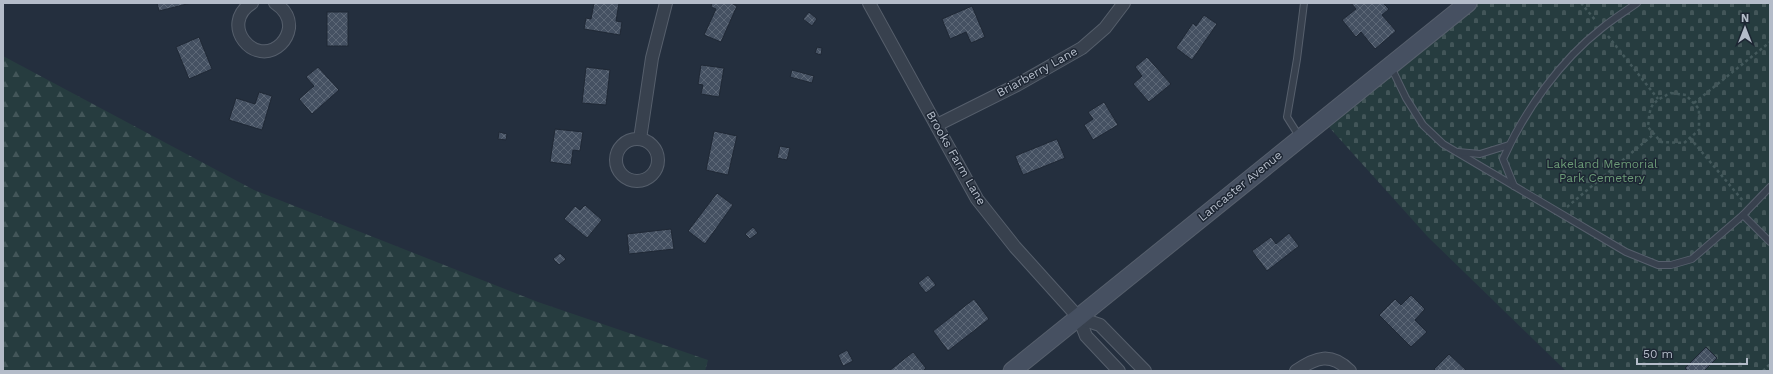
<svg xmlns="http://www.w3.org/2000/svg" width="1773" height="374" font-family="'Work Sans',sans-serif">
<defs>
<pattern id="forest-firs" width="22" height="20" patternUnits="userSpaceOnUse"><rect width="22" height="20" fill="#263c3f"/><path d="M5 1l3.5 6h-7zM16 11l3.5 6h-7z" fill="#435659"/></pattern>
<pattern id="cemetery-stones" width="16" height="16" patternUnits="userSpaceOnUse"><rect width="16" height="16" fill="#263c3f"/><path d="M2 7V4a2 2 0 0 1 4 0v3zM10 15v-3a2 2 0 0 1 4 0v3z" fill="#435659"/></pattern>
<pattern id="building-cross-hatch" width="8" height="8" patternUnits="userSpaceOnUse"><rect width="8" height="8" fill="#455162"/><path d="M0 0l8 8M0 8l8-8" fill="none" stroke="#5d6877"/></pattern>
</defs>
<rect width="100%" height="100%" fill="#242f3e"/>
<path fill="url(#forest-firs)" d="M3,56L254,190L538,302L708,360L705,371H3Z"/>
<path fill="url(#cemetery-stones)" d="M1479,3H1770V371H1566L1428,237L1328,126Z"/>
<g fill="url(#building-cross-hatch)" stroke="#1f2835">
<path d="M157,3H191L159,11Z"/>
<path d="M594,3H619L616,21L622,22L620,35L584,29L586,18L591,19Z"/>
<path d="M712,3H731L737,6L721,42L704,35L716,9L711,7Z"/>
<path d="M1351,3H1383L1389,9L1382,15L1396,31L1375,49L1361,32L1356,37L1342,20L1356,9Z"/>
<path d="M972,6L985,37L971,43L966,32L950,39L942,19Z"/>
<rect x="327" y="12" width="21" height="34"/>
<path d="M809,12L817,19L812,26L803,19Z"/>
<path d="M1204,15L1217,24L1192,60L1176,48L1193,23L1196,26Z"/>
<path d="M199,37L212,69L189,79L176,47Z"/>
<path d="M817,47L822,48L821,55L815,53Z"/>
<path d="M1147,57L1171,84L1149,102L1133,84L1142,76L1135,67Z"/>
<path d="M701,65L724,68L719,97L701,94L703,85L698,84Z"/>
<path d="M318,67L339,90L312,114L299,99L314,86L306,77Z"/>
<path d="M586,67L610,70L606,105L582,103Z"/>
<path d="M792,70L814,76L812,83L790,77Z"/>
<path d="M259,92L272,96L262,130L229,120L236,98L255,104Z"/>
<path d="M1104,102L1118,125L1093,140L1084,125L1093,119L1088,112Z"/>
<path d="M555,129L583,132L580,151L573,150L571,165L550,162Z"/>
<path d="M714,131L737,136L728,175L706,170Z"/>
<path d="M499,132L507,134L506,140L498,139Z"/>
<path d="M1057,139L1065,158L1023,175L1015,156Z"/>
<path d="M780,146L790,148L787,160L777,158Z"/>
<path d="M717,193L733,205L705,244L688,231Z"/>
<path d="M585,205L602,220L587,238L564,219L575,206L580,210Z"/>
<path d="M753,227L758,233L750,239L745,234Z"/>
<path d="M671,229L674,249L629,254L627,234Z"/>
<path d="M1289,233L1299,246L1267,271L1252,251L1271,237L1276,244Z"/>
<path d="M560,253L566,259L559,265L553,259Z"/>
<path d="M928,275L936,285L926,293L918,283Z"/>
<path d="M1411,295L1425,309L1415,320L1427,332L1411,347L1379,315L1395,299L1401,305Z"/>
<path d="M974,299L989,319L948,351L933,331Z"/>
<path d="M1706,347L1717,358L1704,371H1688L1685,368Z"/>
<path d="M847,350L853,361L843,366L838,355Z"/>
<path d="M913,352L926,368L923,371H889Z"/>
<path d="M1449,354L1467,371H1436L1434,369Z"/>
</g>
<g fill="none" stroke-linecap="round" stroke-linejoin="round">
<defs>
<g id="lane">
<path d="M1391,67L1406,98L1423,125L1443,144L1626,252L1658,265H1671L1692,259L1743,215L1770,187"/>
<path d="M1299,136L1287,117L1297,59L1304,3"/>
<path d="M1458,152L1480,154L1509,145"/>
<path d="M1514,186L1503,159C1525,110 1560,61 1602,28C1613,19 1626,11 1637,3"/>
<path d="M1743,215L1770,242"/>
</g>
<g id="street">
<path d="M252,3C218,24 255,69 281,44C285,40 288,35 289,28C290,17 284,9 275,3"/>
<path d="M869,3L977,199L1015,247L1079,318L1086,336L1119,371"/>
<path d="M937,125L1017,85L1082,48L1105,28L1124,3"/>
<path d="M640,139L652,58L666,3"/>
<circle cx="637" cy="160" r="21"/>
<path d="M1079,318L1100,325L1145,371"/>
<path d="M1296,371C1316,357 1331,352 1350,371"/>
</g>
<path id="secondary" d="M1012,371L1468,3"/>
</defs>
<use href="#lane" stroke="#565f6c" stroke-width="8"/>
<use href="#street" stroke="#565f6c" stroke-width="14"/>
<use href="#secondary" stroke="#565f6c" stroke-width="19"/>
<g stroke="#44595c" stroke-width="2.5" stroke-dasharray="3 3" stroke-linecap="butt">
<path d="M1581,3L1596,21"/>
<path d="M1608,36L1658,99"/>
<path d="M1671,93L1686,95L1699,109V130L1684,143L1661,142L1648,127C1650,105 1650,103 1671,93Z"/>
<path d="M1694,103L1770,42"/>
<path d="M1690,138L1744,202"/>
<path d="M1567,207L1654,134"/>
<path d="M1763,371L1770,364"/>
</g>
<use href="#lane" stroke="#38414e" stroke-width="6"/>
<use href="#street" stroke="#38414e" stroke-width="12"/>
<use href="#secondary" stroke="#465061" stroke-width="17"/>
</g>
<g text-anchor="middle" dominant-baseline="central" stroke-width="3" stroke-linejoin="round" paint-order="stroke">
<g font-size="12" fill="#b4bcc9" stroke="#1d2633">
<text transform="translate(1037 72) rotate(-29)">Briarberry Lane</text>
<text transform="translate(956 158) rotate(60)">Brooks Farm Lane</text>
<text transform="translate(1240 186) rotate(-39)">Lancaster Avenue</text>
</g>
<g font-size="12" fill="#6b9a76" stroke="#1d2633">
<text x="1602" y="164">Lakeland Memorial<tspan x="1602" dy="14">Park Cemetery</tspan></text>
</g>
</g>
<rect width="1773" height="374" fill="none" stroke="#b4bcc9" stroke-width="8"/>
<g transform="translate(1745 28)" stroke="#1d2633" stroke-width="3" paint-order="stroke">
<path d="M0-3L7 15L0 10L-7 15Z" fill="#b4bcc9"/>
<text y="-6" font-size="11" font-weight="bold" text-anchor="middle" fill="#b4bcc9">N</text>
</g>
<path d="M1637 358v6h110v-6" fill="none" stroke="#b4bcc9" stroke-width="2"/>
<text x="1643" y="358" font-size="12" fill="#b4bcc9" stroke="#1d2633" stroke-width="3" paint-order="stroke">50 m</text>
</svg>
